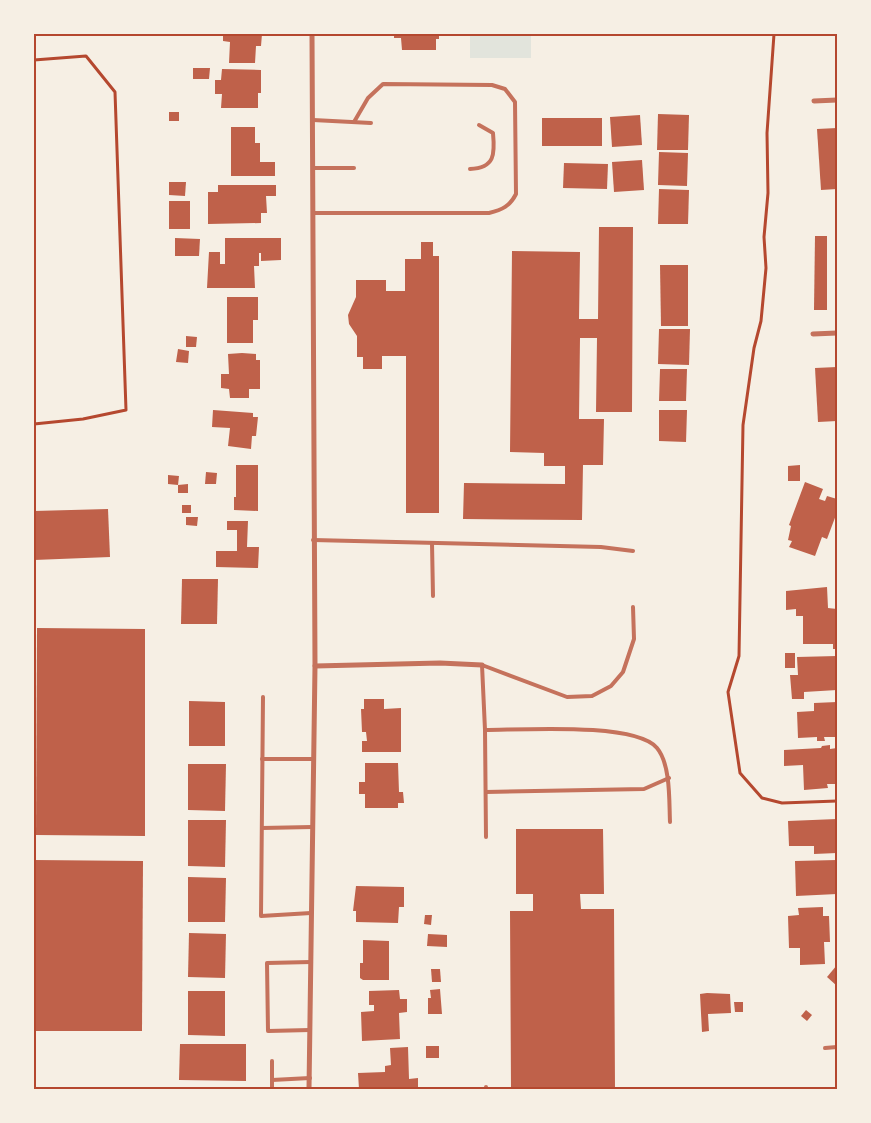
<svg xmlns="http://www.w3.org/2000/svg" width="871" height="1123" font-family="'DejaVu Sans',sans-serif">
<rect width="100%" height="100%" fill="#f6efe4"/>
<rect fill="#e2e4dc" x="470" y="34" width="61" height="24"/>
<g fill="#bf614a">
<path d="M223,34H262L261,46H256L255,63H229L230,42L223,41Z"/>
<path d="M394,34H439V39H436V50H402L401,38H394Z"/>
<path d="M193,68H210L209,79H193Z"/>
<path d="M222,69L261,70V93H258V108H221L222,94H215V80H221Z"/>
<rect x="169" y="112" width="10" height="9"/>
<path d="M658,114L689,115L688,150H657Z"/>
<path d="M640,115L642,145L612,147L610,117Z"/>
<rect x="542" y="118" width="60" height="28"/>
<path d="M231,127H255V143H260V162H275V176H231Z"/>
<path d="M837,128V189L821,190L817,129Z"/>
<path d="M659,152L688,153L687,186L658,185Z"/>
<path d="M642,160L644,190L614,192L612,162Z"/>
<path d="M564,163L608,164L607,189L563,188Z"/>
<path d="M169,182H186L185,196L169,195Z"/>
<path d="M218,185H276V196H266L267,213H261V223L208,224V192H218Z"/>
<path d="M659,189L689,190L688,224H658Z"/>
<rect x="169" y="201" width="21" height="28"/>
<path d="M599,227H633L632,412H596L597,338H580L579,419H604L603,465H583L582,520L463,519L464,483L565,484V466H544V453L510,452L512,251L580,252L579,319H598Z"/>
<path d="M815,236H827V310H814Z"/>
<path d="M175,238L200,239L199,256H175Z"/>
<path d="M225,238H281V260L261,261V253H259V266H254L255,288H207L209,252H220V264H225Z"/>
<path d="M421,242H433V256H439V513H406V356H382V369H363V357H357V336L349,324L348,315L356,297V280H386V291H405V259H421Z"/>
<path d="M660,265H688V326H661Z"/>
<path d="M227,297H258V320H253V343H227Z"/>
<path d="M659,329H690L689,365L658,364Z"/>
<path d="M186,336L197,337L196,347H186Z"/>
<path d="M178,349L189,351L188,363L176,362Z"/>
<path d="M242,353L256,354V360H260V389H249V398H230L229,389L221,388V374H229L228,354Z"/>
<path d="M837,367V421L818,422L815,368Z"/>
<path d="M660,369H687L686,401H659Z"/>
<path d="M213,410L253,413V417H258L256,436H252L251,449L228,446L230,428L212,427Z"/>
<path d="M659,410H687L686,442L659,441Z"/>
<path d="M236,465H258V511L234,510V497H236Z"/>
<path d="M800,465V481H788V466Z"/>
<path d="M206,472L217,473L216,484H205Z"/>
<path d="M168,475L179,476L178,485L168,484Z"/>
<path d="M805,482L823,489L819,499L825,501L827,496L837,499L835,507L837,506V518L836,515L827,539L822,537L815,556L789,547L792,541L788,540L791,526L789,525Z"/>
<path d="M188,484V493H178V485Z"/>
<rect x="182" y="505" width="9" height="8"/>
<path d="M108,509L110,557L34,560V511Z"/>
<path d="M186,517H198L197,526L186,525Z"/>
<path d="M227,521H248L247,547H259L258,568L216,567V551H237V530H227Z"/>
<path d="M182,579H218L217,624H181Z"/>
<path d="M827,587L828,608L837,609V649H833V644H803V616H796V609L786,610V591Z"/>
<path d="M37,628L145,629V836L36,835Z"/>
<rect x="785" y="653" width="10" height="15"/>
<path d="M837,656V690L804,692V699H792L790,675H798L797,657Z"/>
<path d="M364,699H384V709L401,708V752H362V741H367L366,732H362L361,709H364Z"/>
<path d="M189,701L225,702V746H189Z"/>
<path d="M837,702V737H824L825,741H817V737L798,738L797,712L814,711V703Z"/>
<path d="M830,745V749L837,748V784H827L828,788L804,790L803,765L784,766V750L821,748L822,746Z"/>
<path d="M365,763H398L399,792H403L404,803H398V808H365V794H359V782H365Z"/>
<path d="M188,764H226L225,811L188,810Z"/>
<path d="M837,819V853L814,854V846H789L788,821Z"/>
<path d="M188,820H226L225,867L188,866Z"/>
<path d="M516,829H603L604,894H580L581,909H614L615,1089H511L510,911H533V894H516Z"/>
<path d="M34,860L143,861L142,1031H34Z"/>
<path d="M837,860V894L796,896L795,861Z"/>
<path d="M188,877L226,878L225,922H188Z"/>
<path d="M356,886L404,887V907H399L398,923L356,922V911H353Z"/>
<path d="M823,907V916H829L830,942H824L825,964L800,965V948H789L788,916L799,915L798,908Z"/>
<path d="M425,915H432L431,925L424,924Z"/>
<path d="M189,933L226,934L225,978L188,977Z"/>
<path d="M428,934L447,935V947L427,946Z"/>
<path d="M363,940L389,941V980H363L360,978V963H363Z"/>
<path d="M837,965V986L827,977Z"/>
<path d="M431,969H440L441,982H432Z"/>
<path d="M440,989L442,1014H428V998H431L430,990Z"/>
<path d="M399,990L400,999H407V1012L399,1013L400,1039L362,1041L361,1012L374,1011V1005H369V991Z"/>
<path d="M188,991H225V1036L188,1035Z"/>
<path d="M707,993L730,994L731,1013L708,1014L709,1031L702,1032L700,994Z"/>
<path d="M734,1002H743V1012H735Z"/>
<path d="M806,1010L812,1015L807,1021L801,1016Z"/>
<path d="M180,1044H246V1081L179,1080Z"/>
<rect x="426" y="1046" width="13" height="12"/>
<path d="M408,1047L409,1079L418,1078V1089H359L358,1073L385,1072V1066L391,1065L390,1048Z"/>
</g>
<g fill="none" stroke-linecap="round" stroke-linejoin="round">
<g stroke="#b5482f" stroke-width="3">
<path d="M774,34L767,133L768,193L764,237L766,268L761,321L754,348L743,425L739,656L728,692L740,773L762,798L782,803L837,801"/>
<path d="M34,60L86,56L115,92L126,410L83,419L34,424"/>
</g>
<g stroke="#c5725c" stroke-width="4">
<path d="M313,120L371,123"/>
<path d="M313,168H354"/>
<path d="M470,169C495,168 495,154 493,133L479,125"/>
<path d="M313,213H489C502,210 510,206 516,194L515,102L505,89L492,85L383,84L368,98L354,122"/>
<path d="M313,540L601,547L633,551"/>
<path d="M432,543L433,596"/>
<path d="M263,697L261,916L311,913"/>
<path d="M485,730C521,730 635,722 657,748C671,765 669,802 670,822"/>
<path d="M262,759H313"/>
<path d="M486,792L644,789L669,778"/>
<path d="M262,828L312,827"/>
<path d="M486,837L485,730L482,665L567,697L592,696L611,686L623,672L634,639L633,607"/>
<path d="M310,1030L268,1031L267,963L311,962"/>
<path d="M825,1048L837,1047"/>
<path d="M272,1080L310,1078"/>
<path d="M272,1089V1061"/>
<path d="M486,1089V1087"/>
</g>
<g stroke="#c5725c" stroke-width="5">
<path d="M814,101L837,100"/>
<path d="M813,334L837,333"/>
<path d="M315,666L440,663L482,665"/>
<path d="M309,1089L315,666L312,34"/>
</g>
</g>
<rect width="871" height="1123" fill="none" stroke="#f6efe4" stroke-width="70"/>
<rect x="35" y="35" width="801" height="1053" fill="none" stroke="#b5482f" stroke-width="2"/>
</svg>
